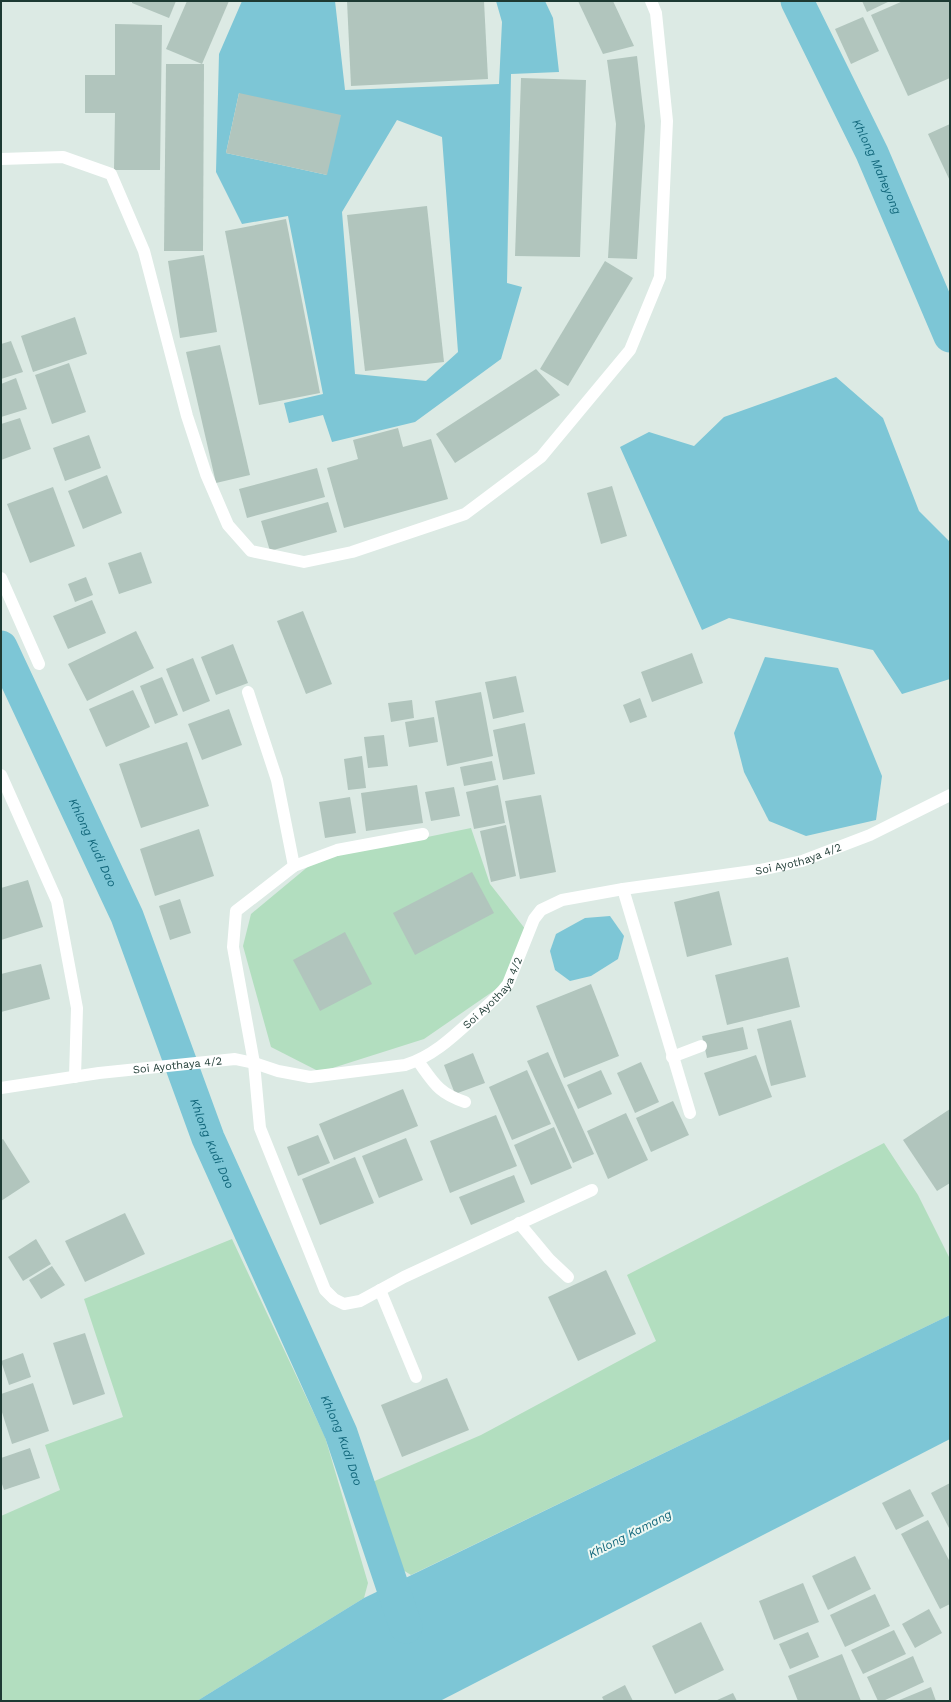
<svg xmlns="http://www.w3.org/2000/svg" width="951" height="1702" font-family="'Work Sans',sans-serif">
<rect width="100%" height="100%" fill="#dceae4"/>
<g fill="#b2debf">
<path d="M471,828L490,884L526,930L508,981L424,1039L320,1072L271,1047L243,946L251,914L316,860Z"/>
<path d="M884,1143L918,1195L950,1259V1315L411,1575L398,1567L370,1483L481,1435L656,1341L627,1275Z"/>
<path d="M232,1239L325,1437L368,1583L364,1598L197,1701H1V1516L60,1490L45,1445L123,1417L84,1299Z"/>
</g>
<g fill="#7dc6d6" fill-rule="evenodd">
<path d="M242,1H335L345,90L499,84L502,22L496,1H545L553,18L559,72L511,74L507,283L522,287L501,359L415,422L332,442L323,415L289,423L284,403L323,394L288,216L242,224L216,172L219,54ZM239,93L327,175L226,153ZM397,120L442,137L458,352L426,381L355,374L342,212Z"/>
<path d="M836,377L883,418L919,511L949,541L950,549V679L902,694L873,650L729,618L702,630L620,447L649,432L694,446L724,417Z"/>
<path d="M765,657L838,668L882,776L876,820L806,836L769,821L744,772L734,733Z"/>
<path d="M610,916L624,936L618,959L591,976L570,981L555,970L550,951L556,934L585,918Z"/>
<path d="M950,1315V1439L440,1701H197L364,1598Z"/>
</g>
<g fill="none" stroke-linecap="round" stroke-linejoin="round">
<g stroke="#7dc6d6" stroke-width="33">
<path id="s1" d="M797,1L872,153L950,336"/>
<path id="s2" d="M1,647L127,916L208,1138L341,1433L406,1627"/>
</g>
</g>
<g fill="#b1c5bd">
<path d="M132,1H176L169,18L132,3Z"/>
<path d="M187,1H229L202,64L166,49Z"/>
<path d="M347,1H484L488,79L351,86Z"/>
<path d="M578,1H613L634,46L603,54Z"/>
<path d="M862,1H890L867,12Z"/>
<path d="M903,1H950V78L908,96L871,15Z"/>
<path d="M863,17L879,51L851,64L835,29Z"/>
<path d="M115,24L162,25L160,170H114L115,113H85V75H115Z"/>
<path d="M637,56L645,126L637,259L608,258L616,124L607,60Z"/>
<path d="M166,64H204L203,251H164Z"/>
<path d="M521,78L586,80L580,257L515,256Z"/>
<path d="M239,93L341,115L327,175L226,153Z"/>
<path d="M950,124V181L928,134Z"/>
<path d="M427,206L444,362L365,371L347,215Z"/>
<path d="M286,219L320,393L259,405L225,231Z"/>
<path d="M204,255L217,332L180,338L168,261Z"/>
<path d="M605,261L633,278L568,386L540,369Z"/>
<path d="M75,317L87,354L33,372L21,336Z"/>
<path d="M11,341L23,372L1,379V344Z"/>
<path d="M220,345L250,475L216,483L186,352Z"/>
<path d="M69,363L86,412L52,424L35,375Z"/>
<path d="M536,369L560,395L455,463L436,434Z"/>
<path d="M16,378L27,409L1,417V384Z"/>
<path d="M20,418L31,449L1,460V424Z"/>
<path d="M398,428L403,447L431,439L448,499L344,528L327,468L358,459L353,440Z"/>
<path d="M89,435L101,468L65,481L53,448Z"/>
<path d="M317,468L325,497L247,518L239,489Z"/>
<path d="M107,475L122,513L83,529L68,491Z"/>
<path d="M612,486L627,536L601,544L587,493Z"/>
<path d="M53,487L75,546L30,563L7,504Z"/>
<path d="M328,502L337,532L270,551L261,521Z"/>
<path d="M141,552L152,583L119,594L108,563Z"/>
<path d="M86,577L93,595L75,602L68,584Z"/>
<path d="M92,600L106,633L68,649L53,616Z"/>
<path d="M303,611L332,684L306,694L277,621Z"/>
<path d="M136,631L154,668L87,701L68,664Z"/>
<path d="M233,644L248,683L216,695L201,657Z"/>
<path d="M692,653L703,683L652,702L641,672Z"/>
<path d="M193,658L210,701L183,712L166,669Z"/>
<path d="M516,676L524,712L493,719L485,682Z"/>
<path d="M162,677L178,715L155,724L140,686Z"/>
<path d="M133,690L150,727L106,747L89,709Z"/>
<path d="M481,692L493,756L447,766L435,701Z"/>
<path d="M640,698L647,717L630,723L623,705Z"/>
<path d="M412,700L414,718L391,722L388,703Z"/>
<path d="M229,709L242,745L202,760L188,724Z"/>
<path d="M434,717L438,742L409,747L405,722Z"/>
<path d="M525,723L535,774L503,780L493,730Z"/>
<path d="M384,735L388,766L368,768L364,737Z"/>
<path d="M187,742L209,806L141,828L119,764Z"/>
<path d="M362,756L366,788L348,790L344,759Z"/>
<path d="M492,761L496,780L464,786L460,767Z"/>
<path d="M417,785L423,823L366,831L361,793Z"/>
<path d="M498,785L505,823L474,829L466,792Z"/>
<path d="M454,787L460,816L431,821L425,792Z"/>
<path d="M541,795L556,872L520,879L505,801Z"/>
<path d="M350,797L356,833L325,838L319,802Z"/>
<path d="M506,825L516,876L491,882L480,831Z"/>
<path d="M199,829L214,876L155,896L140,849Z"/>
<path d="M472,872L494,913L415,955L393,913Z"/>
<path d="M28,880L43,927L1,940V888Z"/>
<path d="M719,891L732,945L687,957L674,902Z"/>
<path d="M180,899L191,933L170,940L159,906Z"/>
<path d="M345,932L372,984L320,1011L293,960Z"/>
<path d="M788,957L800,1007L727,1025L715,975Z"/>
<path d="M41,964L50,999L1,1012V974Z"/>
<path d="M591,984L619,1056L564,1078L536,1006Z"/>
<path d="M791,1020L806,1077L771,1086L757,1029Z"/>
<path d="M743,1027L748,1049L707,1058L702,1036Z"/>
<path d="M548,1052L594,1154L573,1163L527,1061Z"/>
<path d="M473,1053L485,1083L455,1094L444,1065Z"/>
<path d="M756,1055L772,1097L719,1116L704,1073Z"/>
<path d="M641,1062L659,1102L635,1113L617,1073Z"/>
<path d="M527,1070L551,1124L512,1140L489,1087Z"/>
<path d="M601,1070L612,1094L578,1109L567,1085Z"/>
<path d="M403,1089L418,1126L334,1160L319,1124Z"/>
<path d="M673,1101L689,1135L651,1152L636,1118Z"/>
<path d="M950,1109V1183L937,1191L903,1140Z"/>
<path d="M626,1113L648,1160L608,1179L587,1131Z"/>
<path d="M496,1115L517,1166L450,1193L430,1141Z"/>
<path d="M554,1127L572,1168L531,1185L514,1145Z"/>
<path d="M318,1135L330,1163L298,1176L287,1147Z"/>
<path d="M406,1138L423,1180L379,1198L362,1156Z"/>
<path d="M3,1139L30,1182L1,1201V1140Z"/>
<path d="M355,1157L374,1203L320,1225L302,1179Z"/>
<path d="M514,1175L525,1202L471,1225L459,1197Z"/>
<path d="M125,1213L145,1254L85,1282L65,1241Z"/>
<path d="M36,1239L51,1264L23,1281L8,1257Z"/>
<path d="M52,1266L65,1285L41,1299L29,1280Z"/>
<path d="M606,1270L636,1334L578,1361L548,1297Z"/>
<path d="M85,1333L105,1394L73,1405L53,1343Z"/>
<path d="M23,1353L31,1377L9,1385L1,1361Z"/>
<path d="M447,1378L469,1430L402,1457L381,1405Z"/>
<path d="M33,1383L49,1431L12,1444L1,1409V1394Z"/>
<path d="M30,1448L40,1478L4,1490L1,1481V1458Z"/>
<path d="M950,1483V1530L931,1493Z"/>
<path d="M910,1489L924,1516L896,1530L882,1503Z"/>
<path d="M928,1520L950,1562V1604L940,1609L901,1534Z"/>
<path d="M855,1556L871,1589L828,1610L812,1576Z"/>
<path d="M803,1583L819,1622L774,1640L759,1601Z"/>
<path d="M875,1594L890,1626L845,1647L830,1615Z"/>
<path d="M929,1609L942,1633L915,1648L902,1624Z"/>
<path d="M701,1622L724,1670L675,1694L652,1646Z"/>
<path d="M894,1630L906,1654L863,1674L851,1650Z"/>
<path d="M808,1632L819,1657L790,1669L779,1644Z"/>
<path d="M842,1654L861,1701H798L788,1676Z"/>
<path d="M913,1656L924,1682L883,1701H878L867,1677Z"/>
<path d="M625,1685L633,1701H604L602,1697Z"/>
<path d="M931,1687L936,1701H897Z"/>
<path d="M733,1693L737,1701H715Z"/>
</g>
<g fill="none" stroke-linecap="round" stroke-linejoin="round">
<g stroke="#fff" stroke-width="12">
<path d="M1,159L63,157L111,174L144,251L187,416L206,474L228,525L251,551L304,562L352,552L465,514L541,457L630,350L660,277L667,121L656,13L651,1"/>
<path d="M1,578L39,664"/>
<path d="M248,692L277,780L294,866"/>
<path d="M1,775L57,901L77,1008L75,1077"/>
<path d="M423,834L337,850L294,866L236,911L233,947L254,1063L260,1128L325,1290L334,1299L344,1304L360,1301L404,1277L592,1190"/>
<path d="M623,889L690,1113"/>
<path d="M672,1057L701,1046"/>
<path d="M418,1061C434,1083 438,1093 465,1102"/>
<path id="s3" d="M1,1088L99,1073L235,1059L254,1063L278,1071L310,1077L405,1065C434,1056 455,1035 477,1015C488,1005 499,996 508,984L534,919L541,910L562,900L623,889L760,870L802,861L870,835L950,795"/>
<path d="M519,1223L549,1259L568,1277"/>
<path d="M380,1290L416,1377"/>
</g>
</g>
<g text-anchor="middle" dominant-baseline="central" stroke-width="4" stroke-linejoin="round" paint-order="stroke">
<g font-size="11" fill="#1d3a33" stroke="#ecf7f2">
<text stroke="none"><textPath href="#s3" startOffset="886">Soi Ayothaya 4/2</textPath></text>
<text stroke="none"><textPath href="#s3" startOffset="525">Soi Ayothaya 4/2</textPath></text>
<text stroke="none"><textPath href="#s3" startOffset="178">Soi Ayothaya 4/2</textPath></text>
</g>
<g font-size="12" font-style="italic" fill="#12677b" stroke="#ecf7f2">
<text stroke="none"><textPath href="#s1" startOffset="184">Khlong Maheyong</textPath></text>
<text stroke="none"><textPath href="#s2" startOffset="216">Khlong Kudi Dao</textPath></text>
<text stroke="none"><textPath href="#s2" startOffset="540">Khlong Kudi Dao</textPath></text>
<text stroke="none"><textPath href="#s2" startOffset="864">Khlong Kudi Dao</textPath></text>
<text transform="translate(630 1534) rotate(-27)">Khlong Kamang</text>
</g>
</g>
<rect width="951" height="1702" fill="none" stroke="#1d3a33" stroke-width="4"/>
</svg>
